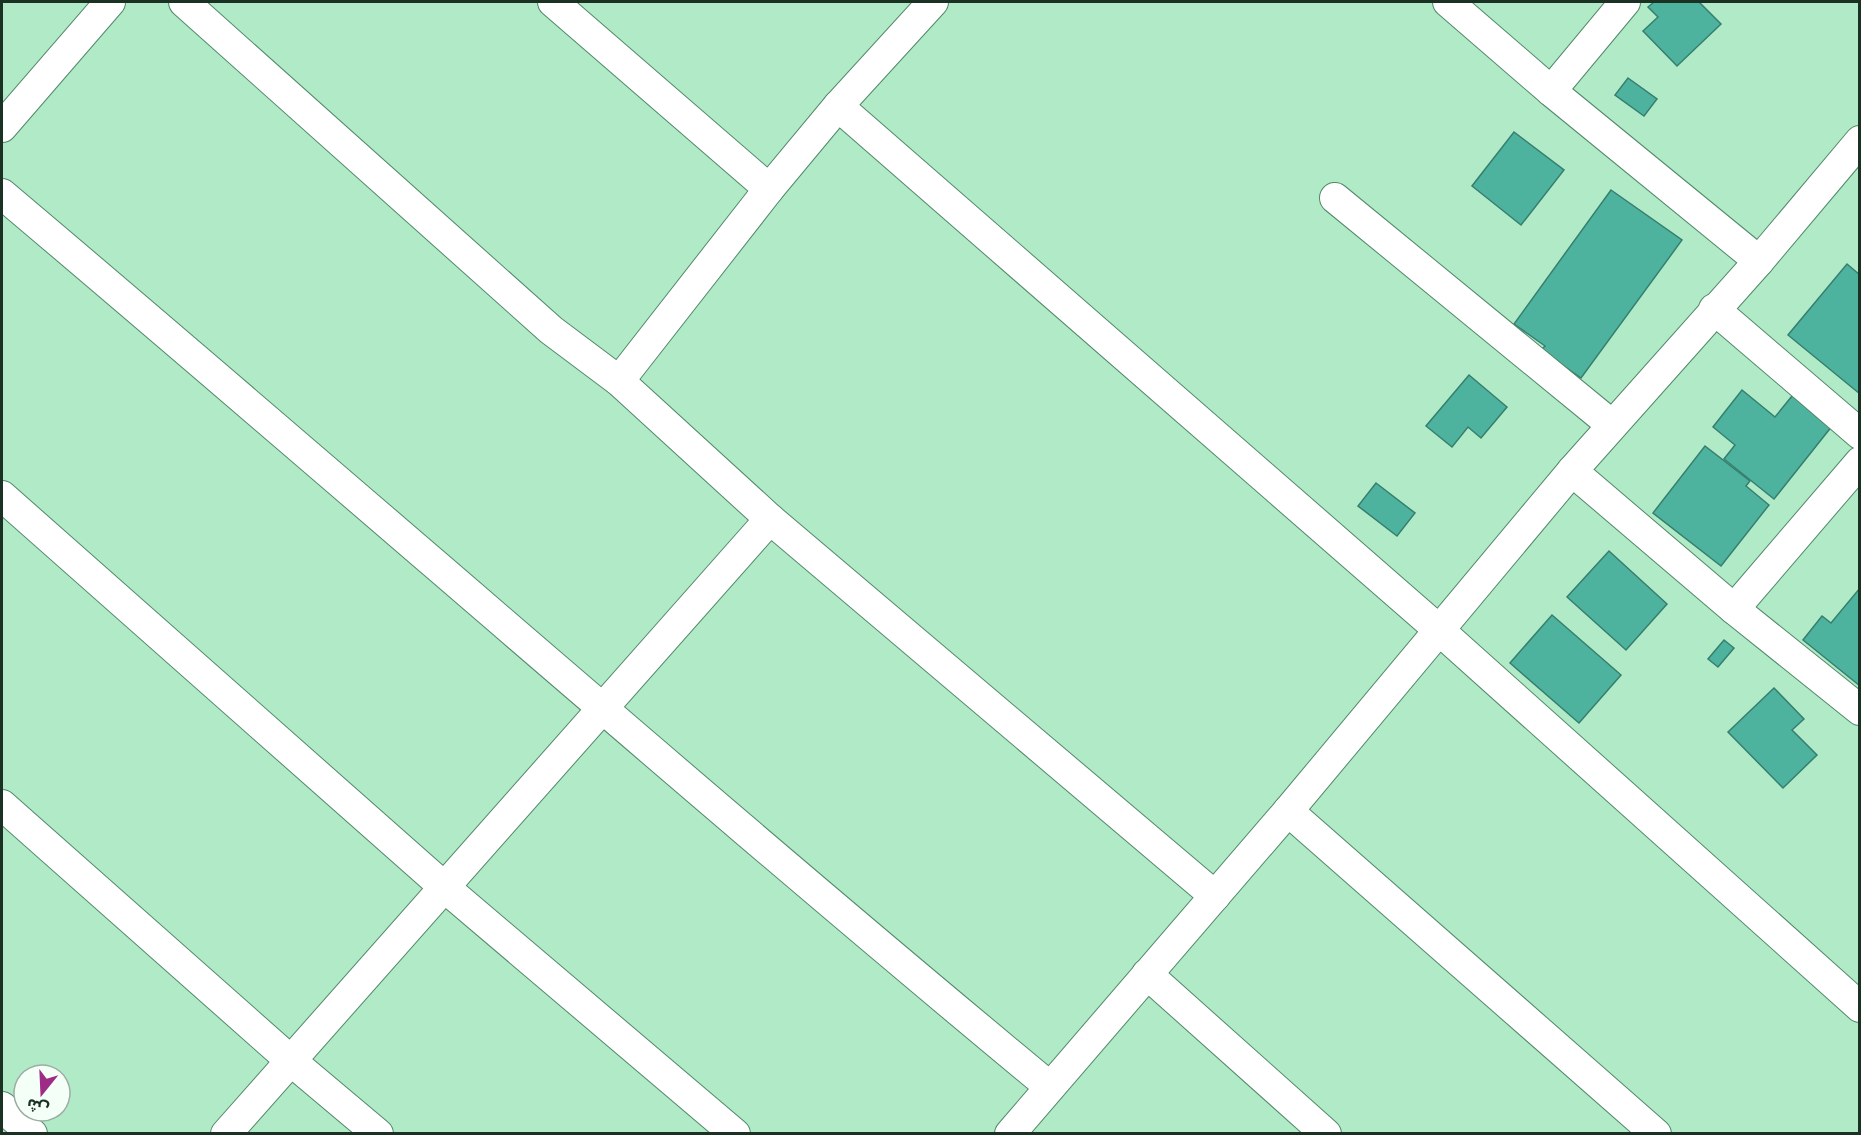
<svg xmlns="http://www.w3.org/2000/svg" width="1861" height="1135" font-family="Raleway,'Noto Sans Arabic',sans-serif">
<rect width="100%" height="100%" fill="#b1eac7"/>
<g fill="#4db39e" stroke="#367f6f" stroke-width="1.5">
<path d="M1654,2H1699L1721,24L1677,66L1643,31L1658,17L1648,7Z"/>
<path d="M1628,78L1657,99L1644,116L1615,95Z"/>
<path d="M1514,132L1564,170L1521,225L1472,186Z"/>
<path d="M1611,190L1682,240L1581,378L1541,350L1545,346L1514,324Z"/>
<path d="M1847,264L1860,275V394L1788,335Z"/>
<path d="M1469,375L1507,407L1481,438L1468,427L1452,447L1426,426Z"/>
<path d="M1801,385L1840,416L1774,499L1724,459L1735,445L1713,427L1742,390L1775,417Z"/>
<path d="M1705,446L1750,481L1746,486L1769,505L1721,566L1653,513Z"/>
<path d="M1376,483L1415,513L1397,536L1358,506Z"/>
<path d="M1609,551L1667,604L1626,650L1567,597Z"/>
<path d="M1860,588V686L1803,640L1822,616L1831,623Z"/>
<path d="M1552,615L1621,675L1579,723L1510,663Z"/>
<path d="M1724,640L1734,648L1718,667L1708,659Z"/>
<path d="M1774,688L1804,719L1792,730L1817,755L1783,788L1728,732Z"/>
</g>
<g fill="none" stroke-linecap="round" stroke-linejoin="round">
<defs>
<g id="street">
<path d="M184,2L551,330L619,381L770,519L1215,896"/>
<path d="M553,2L769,189"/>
<path d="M1448,2L1551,91L1759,261"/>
<path d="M1551,91L1625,2"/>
<path d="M838,106L1439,630L1860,1007"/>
<path d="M2,127L110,2"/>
<path d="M2,194C353,490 696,794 1050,1087"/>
<path d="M1335,198L1612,425"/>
<path d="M1714,309L1860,434"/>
<path d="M619,381L769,189L838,106L933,2"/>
<path d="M1572,471L1734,609L1860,710"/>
<path d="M2,496L443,886L735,1134"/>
<path d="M1734,609L1860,462"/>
<path d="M2,805L290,1060L378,1134"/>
<path d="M1288,811L1656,1134"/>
<path d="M1147,974L1326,1134"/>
<path d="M2,1107L32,1134"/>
<path d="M226,1134L770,519"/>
<path d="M1010,1134L1288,811L1572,471L1759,261L1860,141"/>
</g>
</defs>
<use href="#street" stroke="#528969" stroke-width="32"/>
<use href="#street" stroke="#fff" stroke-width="30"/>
</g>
<rect width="1861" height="1135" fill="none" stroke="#1a3124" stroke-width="6"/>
<g transform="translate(42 1093) rotate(198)"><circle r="28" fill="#f4fff7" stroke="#9dada3" stroke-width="1.5"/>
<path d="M0-4.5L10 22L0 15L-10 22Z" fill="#9e2b86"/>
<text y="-9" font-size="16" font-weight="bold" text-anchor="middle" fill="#1a3124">ش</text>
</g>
</svg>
